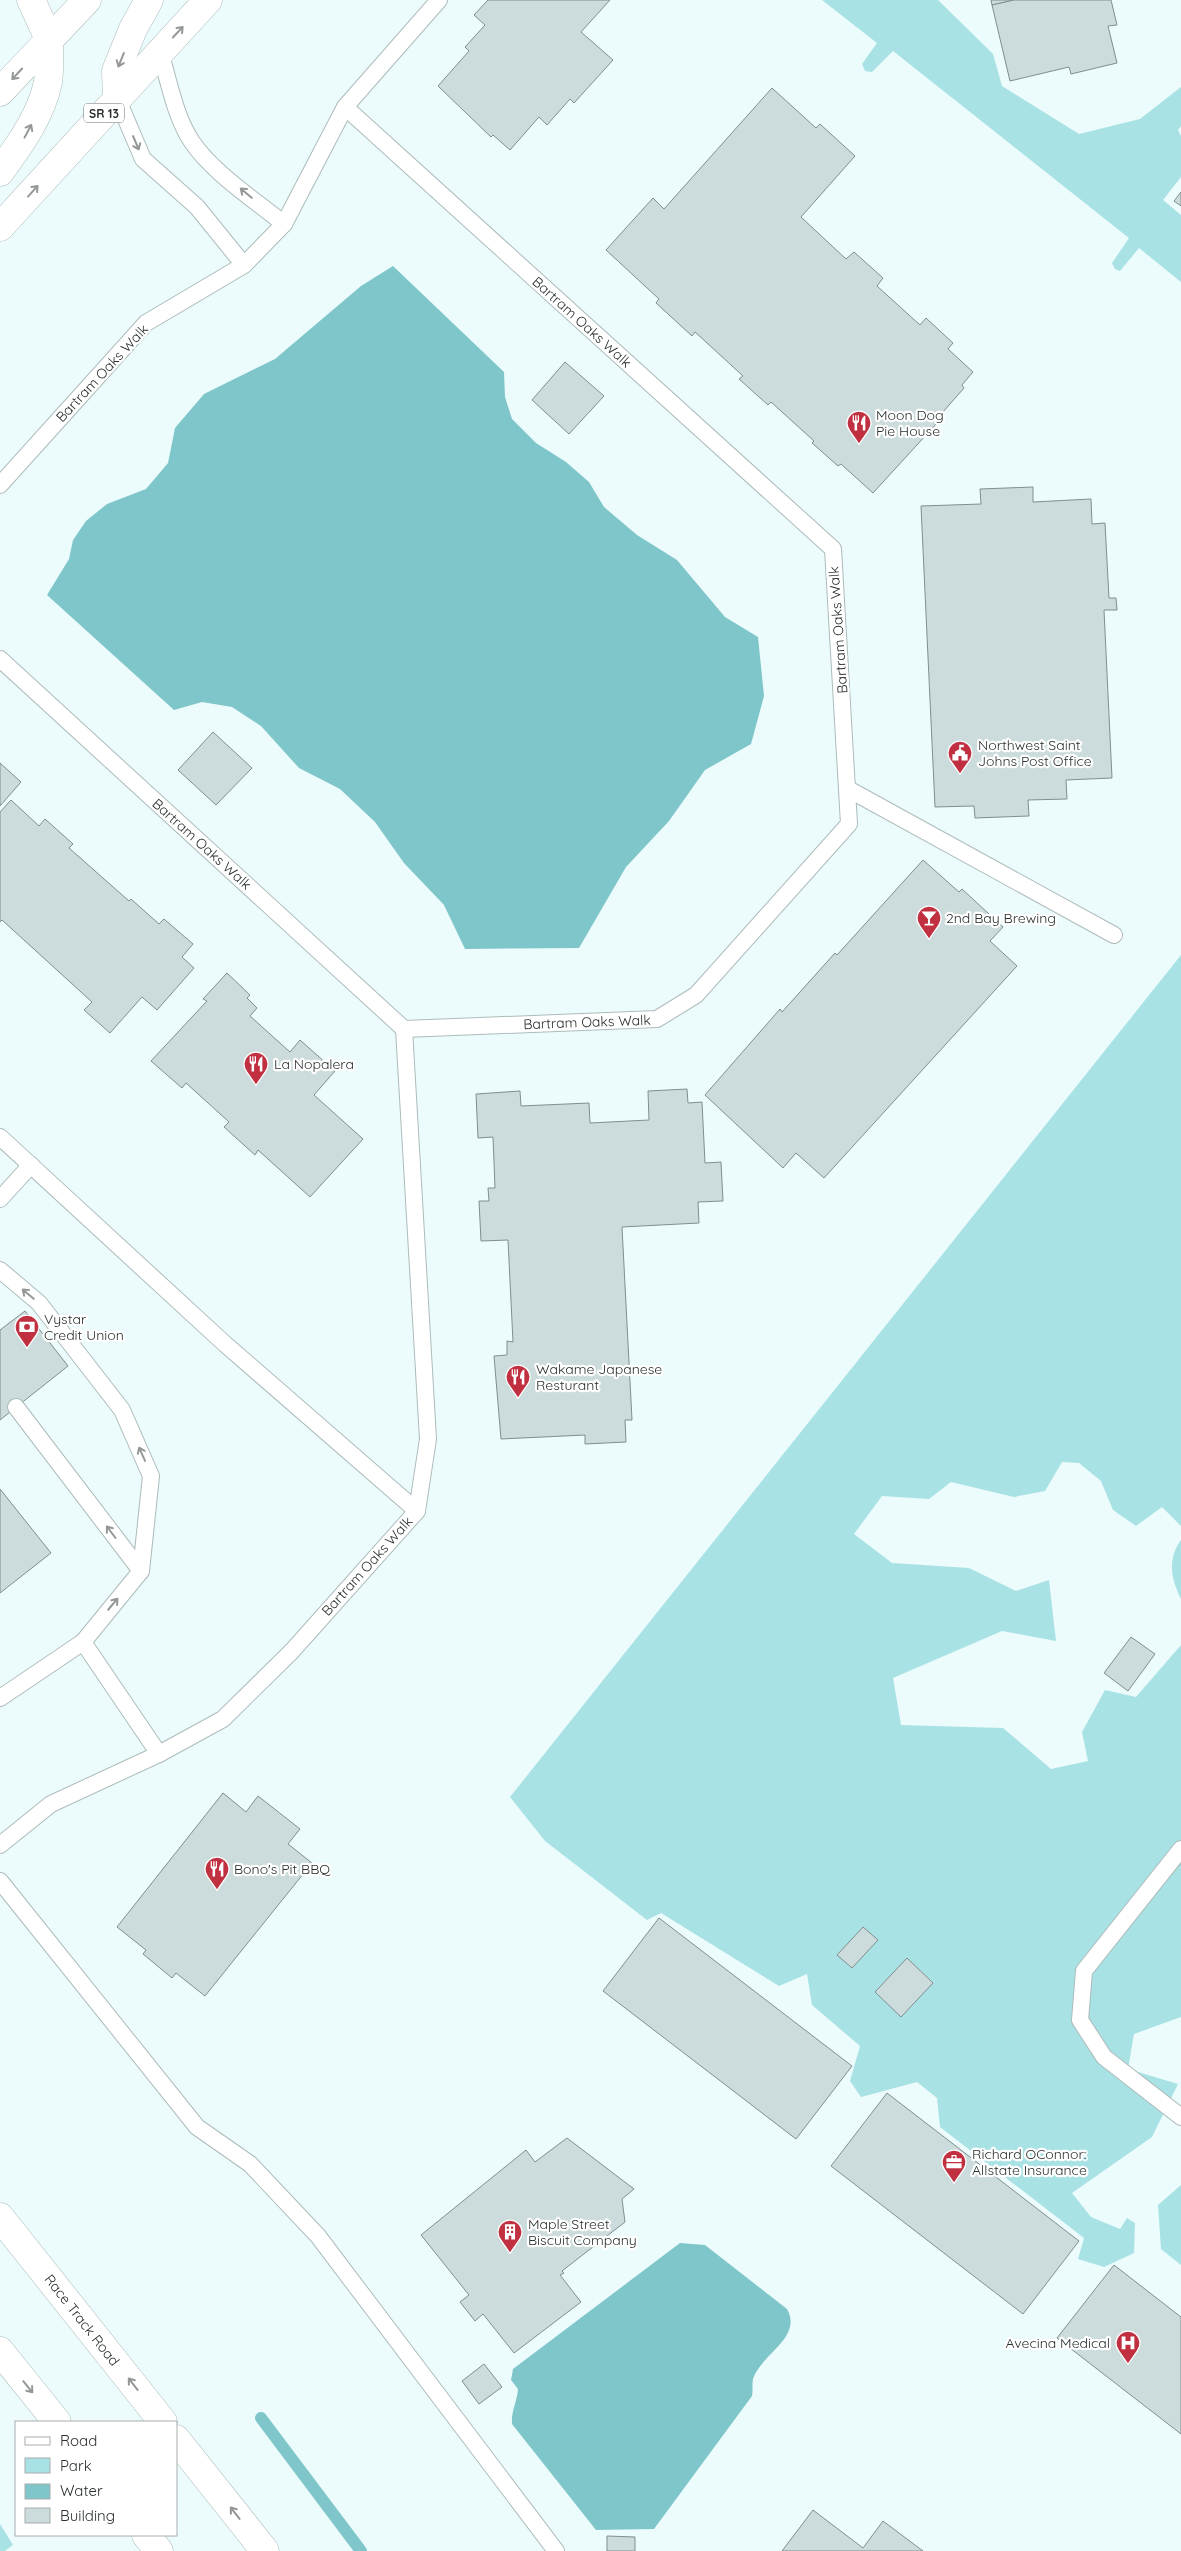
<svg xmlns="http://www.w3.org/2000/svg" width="1181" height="2551" font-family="Quicksand,sans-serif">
<rect width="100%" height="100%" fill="#ecfbfc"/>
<g fill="#a9e2e5">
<path d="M822,0H938L993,54L1002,86L1079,134L1140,119L1181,87V126L1178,130L1181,136V177L1163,200L1181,215V282L1139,248L1120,271L1115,269L1112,263L1129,238L893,51L872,72L865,71L862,64L877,43Z"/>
<path d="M1181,955V1526L1162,1507L1136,1526L1113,1510L1101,1481L1079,1463L1062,1462L1045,1491L1014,1497L951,1482L929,1499L882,1496L854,1534L892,1563L969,1568L1016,1591L1049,1580L1056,1641L1002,1631L893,1678L901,1725L1003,1728L1051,1769L1088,1761L1082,1732L1105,1690L1136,1697L1181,1645V2017L1134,2034L1128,2069L1178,2084L1152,2137L1072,2193L1091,2217L1120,2229L1127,2218L1135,2223L1134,2253L1104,2267L1078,2259L1084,2238L940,2127L937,2098L917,2082L861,2097L850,2081L860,2046L812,2005L807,1974L779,1986L661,1913L647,1920L545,1841L510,1797Z"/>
<path d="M1181,1540V1599C1171,1579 1167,1559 1181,1540Z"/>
<path d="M1181,2185V2265L1161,2249L1158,2205Z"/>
<path d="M0,2524L13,2545L5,2551H0Z"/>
</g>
<g fill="#7fc6ca">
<path d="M393,266L504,372L505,397L512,419L536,443L566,462L589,482L604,507L637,535L677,560L725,617L758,637L764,696L751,744L705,770L669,821L626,867L579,948L465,949L444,905L404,863L375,822L340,789L299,768L261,726L232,707L202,702L174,710L47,595L69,559L73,540L86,521L107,504L146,489L168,463L175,428L204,394L275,359L361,286Z"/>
<path d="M680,2243L705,2245L787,2309C803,2338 761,2354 753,2379C752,2384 753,2391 752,2396L654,2529L596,2530L512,2424C511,2411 517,2402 518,2389L511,2380L513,2369Z"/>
</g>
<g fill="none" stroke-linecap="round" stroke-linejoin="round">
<path stroke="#7fc6ca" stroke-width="12" d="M261,2418L361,2551"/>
</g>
<g fill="#ccdbdb" stroke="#818e8f">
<path d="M488,0H610L581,32L613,60L574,103L570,99L547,125L539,117L510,150L493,135L491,137L438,86L469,51L465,47L485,25L474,15Z"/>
<path d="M991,0H1014L992,5Z"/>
<path d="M1014,0H1111L1117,25L1108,26L1117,63L1071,74L1069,67L1010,81L992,5Z"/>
<path d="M772,88L816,128L820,124L855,156L801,217L846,259L854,252L883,278L877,286L920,325L926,318L953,343L948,349L973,372L962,385L964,388L936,420L938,422L873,493L841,464L838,466L812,443L814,441L771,402L768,405L739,379L743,376L695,332L692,336L656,303L659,299L606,250L653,198L664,209Z"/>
<path d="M1181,192V206L1174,201Z"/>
<path d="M565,362L604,396L569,434L532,400Z"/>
<path d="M1033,487V502L1091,499L1092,524L1105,523L1109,598H1116L1117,610H1104L1112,778L1066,780L1067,799L1028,800L1029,816L975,818L974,806L935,807L921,506L981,504L980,489Z"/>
<path d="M213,732L252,768L216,805L178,770Z"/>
<path d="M0,763L21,782L0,806Z"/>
<path d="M11,800L39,826L45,819L73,844L69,848L129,901L131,899L159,924L164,919L193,944L182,957L194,968L157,1010L142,997L110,1033L84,1010L92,1002L2,920L0,922V812Z"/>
<path d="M923,860L959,892L962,889L1003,927L990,941L1017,966L824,1178L796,1153L783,1168L705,1095L780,1009L782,1012L835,953L837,955Z"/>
<path d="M227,973L250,995L247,998L257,1008L250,1016L290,1052L300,1040L335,1071L314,1095L363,1139L310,1197L258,1150L255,1155L224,1127L229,1122L186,1083L182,1088L151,1061L207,1001L203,999Z"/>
<path d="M687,1089L688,1103L702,1102L705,1163L721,1162L723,1201L698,1202L699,1223L622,1227L632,1420H625L626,1442L585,1444V1435L501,1439L494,1356L507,1355V1341L513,1342L508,1240L481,1241L479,1201H489L488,1188H495L493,1137L478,1138L476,1094L520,1091L521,1106L589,1103L590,1123L649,1120L648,1091Z"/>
<path d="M25,1311L68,1366L0,1420V1330Z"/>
<path d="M0,1489L51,1553L0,1593Z"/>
<path d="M1131,1637L1155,1654L1128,1691L1104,1673Z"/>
<path d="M223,1793L246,1812L258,1796L300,1829L288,1844L312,1863L205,1996L176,1973L172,1978L143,1954L146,1950L117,1927Z"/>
<path d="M659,1918L852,2066L796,2139L603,1991Z"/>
<path d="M863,1927L878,1940L852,1968L837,1955Z"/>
<path d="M907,1958L933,1983L901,2017L875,1992Z"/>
<path d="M887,2093L1079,2241L1023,2314L831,2166Z"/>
<path d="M567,2138L634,2189L622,2199L625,2222L562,2271L564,2273L560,2275L581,2302L514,2353L483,2314L475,2321L460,2302L469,2295L421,2235L526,2150L535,2162Z"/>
<path d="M1114,2265L1181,2317V2434L1057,2338Z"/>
<path d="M484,2364L502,2387L479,2404L462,2381Z"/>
<path d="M813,2510L863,2548L883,2521L923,2551H782Z"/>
<path d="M607,2536L635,2537V2551H607Z"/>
</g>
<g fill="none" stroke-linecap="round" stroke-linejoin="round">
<defs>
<g id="lane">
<path d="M160,52C169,81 175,117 192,142C213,173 255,200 284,224"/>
<path d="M117,98L143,159L197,207L244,265"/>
<path d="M345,107L439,0"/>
<path d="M0,485L146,323L244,265L284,224L345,107L833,549L849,824L696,995L657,1019L404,1029L0,659"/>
<path d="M848,789L1114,935"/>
<path d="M0,1137L225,1344L417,1511"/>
<path d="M0,1199L31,1165"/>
<path d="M0,1270L39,1303L122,1410L151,1476L141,1571L83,1642"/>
<path d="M16,1407L141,1571"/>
<path d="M0,1698L83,1642L159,1754"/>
<path d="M0,1845L51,1804L159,1754L223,1719L292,1651L417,1511L428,1439L404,1029"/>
<path d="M1181,1849L1084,1971L1080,2020L1104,2057L1181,2117"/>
<path d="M0,1881L197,2127L250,2164L318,2236L556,2551"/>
</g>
<path id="street" d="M31,0L49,39"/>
<g id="primary">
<path d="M0,92L87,0"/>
<path d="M117,98L116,71L133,29L149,0"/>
<path d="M0,172C20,144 41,116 48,82C50,69 49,53 49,39"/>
<path d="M0,227L208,0"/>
<path d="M0,2217L163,2422"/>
<path d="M0,2351L57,2422"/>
<path d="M176,2439L265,2551"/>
<path d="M146,2535L159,2551"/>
</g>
</defs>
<use href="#lane" stroke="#adbbbb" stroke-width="18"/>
<use href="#street" stroke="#adbbbb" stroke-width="29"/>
<use href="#primary" stroke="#adbbbb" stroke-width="29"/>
<use href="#lane" stroke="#fff" stroke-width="16"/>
<use href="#street" stroke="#fff" stroke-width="28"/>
<use href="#primary" stroke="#fff" stroke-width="28"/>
</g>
<defs><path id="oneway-shaft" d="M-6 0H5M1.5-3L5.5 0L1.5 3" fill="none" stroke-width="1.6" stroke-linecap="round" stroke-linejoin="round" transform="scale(1.25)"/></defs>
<g stroke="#949797">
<use href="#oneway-shaft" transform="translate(178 32) rotate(-47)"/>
<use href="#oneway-shaft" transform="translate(121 60) rotate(112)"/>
<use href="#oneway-shaft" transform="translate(17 74) rotate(133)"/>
<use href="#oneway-shaft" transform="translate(28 131) rotate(-62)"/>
<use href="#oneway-shaft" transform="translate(136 143) rotate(67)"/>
<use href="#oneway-shaft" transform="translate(33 191) rotate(-48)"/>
<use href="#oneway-shaft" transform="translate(246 193) rotate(-140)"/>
<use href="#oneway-shaft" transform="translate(28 1294) rotate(-140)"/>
<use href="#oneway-shaft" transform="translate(142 1454) rotate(-114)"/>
<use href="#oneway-shaft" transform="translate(111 1532) rotate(-127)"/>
<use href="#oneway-shaft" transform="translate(113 1604) rotate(-50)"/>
<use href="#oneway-shaft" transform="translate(133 2384) rotate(-128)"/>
<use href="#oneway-shaft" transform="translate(28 2387) rotate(51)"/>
<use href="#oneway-shaft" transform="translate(235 2513) rotate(-128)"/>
</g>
<defs>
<symbol id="restaurant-pin" viewBox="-11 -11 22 30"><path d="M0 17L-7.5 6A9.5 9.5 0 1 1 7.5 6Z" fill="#c13041" stroke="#fff"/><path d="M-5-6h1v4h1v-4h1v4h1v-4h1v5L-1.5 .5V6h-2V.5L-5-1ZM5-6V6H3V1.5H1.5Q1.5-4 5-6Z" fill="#fff"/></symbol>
<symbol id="civic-pin" viewBox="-11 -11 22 30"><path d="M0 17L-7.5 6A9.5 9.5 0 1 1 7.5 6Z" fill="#c13041" stroke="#fff"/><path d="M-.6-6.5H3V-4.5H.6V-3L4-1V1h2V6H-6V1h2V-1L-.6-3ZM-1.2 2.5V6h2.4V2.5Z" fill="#fff"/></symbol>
<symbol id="bar-pin" viewBox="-11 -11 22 30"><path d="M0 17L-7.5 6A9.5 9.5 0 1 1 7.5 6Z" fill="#c13041" stroke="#fff"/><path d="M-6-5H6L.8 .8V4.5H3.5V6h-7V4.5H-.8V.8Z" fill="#fff"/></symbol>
<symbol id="bank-pin" viewBox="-11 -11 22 30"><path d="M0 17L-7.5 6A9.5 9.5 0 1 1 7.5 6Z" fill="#c13041" stroke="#fff"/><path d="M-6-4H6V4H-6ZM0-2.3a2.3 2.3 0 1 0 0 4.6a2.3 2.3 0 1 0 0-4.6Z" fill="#fff"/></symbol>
<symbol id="office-pin" viewBox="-11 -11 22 30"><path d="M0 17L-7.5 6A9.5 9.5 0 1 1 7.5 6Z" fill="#c13041" stroke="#fff"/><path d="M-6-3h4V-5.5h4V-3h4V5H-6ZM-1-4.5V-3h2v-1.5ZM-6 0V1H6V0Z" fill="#fff"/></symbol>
<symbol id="building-pin" viewBox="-11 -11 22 30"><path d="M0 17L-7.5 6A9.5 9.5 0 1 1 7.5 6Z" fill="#c13041" stroke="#fff"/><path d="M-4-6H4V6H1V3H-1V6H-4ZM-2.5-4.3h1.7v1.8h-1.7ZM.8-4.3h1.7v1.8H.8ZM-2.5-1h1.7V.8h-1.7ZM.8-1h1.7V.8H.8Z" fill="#fff"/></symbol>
<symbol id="hospital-pin" viewBox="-11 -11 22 30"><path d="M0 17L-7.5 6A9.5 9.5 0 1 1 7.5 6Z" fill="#c13041" stroke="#fff"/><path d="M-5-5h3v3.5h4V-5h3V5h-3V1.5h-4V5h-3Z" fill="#fff"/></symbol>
</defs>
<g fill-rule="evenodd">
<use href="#restaurant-pin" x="845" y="409" width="28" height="38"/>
<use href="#civic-pin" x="946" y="739" width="28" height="38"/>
<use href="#bar-pin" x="915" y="904" width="28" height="38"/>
<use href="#restaurant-pin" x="242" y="1050" width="28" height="38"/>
<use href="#bank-pin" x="13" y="1313" width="28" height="38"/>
<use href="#restaurant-pin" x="504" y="1363" width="28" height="38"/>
<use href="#restaurant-pin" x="203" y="1855" width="28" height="38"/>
<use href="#office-pin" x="940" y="2148" width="28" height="38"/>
<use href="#building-pin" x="496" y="2218" width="28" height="38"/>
<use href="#hospital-pin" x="1114" y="2329" width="28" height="38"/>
</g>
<g text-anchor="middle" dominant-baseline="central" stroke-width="4.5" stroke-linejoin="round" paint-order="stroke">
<rect fill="#fff" stroke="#6a6d6d" stroke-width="1" x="84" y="103.5" width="40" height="19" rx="4"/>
<g font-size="12" font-weight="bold" fill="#2a2f2f">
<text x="104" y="113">SR 13</text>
</g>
<g font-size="14" fill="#2a2f2f" stroke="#fff">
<text transform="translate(582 322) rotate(42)">Bartram Oaks Walk</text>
<text transform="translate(102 373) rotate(-47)">Bartram Oaks Walk</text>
<text transform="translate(838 630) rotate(-94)">Bartram Oaks Walk</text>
<text transform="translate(202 844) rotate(42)">Bartram Oaks Walk</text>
<text transform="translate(587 1022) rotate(-2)">Bartram Oaks Walk</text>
<text transform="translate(367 1566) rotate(-48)">Bartram Oaks Walk</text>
<text transform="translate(82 2320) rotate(52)">Race Track Road</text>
</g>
<g font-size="14" fill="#2a2f2f" stroke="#fff" text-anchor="start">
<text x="876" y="415">Moon Dog<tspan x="876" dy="16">Pie House</tspan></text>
<text x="978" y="745">Northwest Saint<tspan x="978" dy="16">Johns Post Office</tspan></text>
<text x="946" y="918">2nd Bay Brewing</text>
<text x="274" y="1064">La Nopalera</text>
<text x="44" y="1319">Vystar<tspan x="44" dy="16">Credit Union</tspan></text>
<text x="536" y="1369">Wakame Japanese<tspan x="536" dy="16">Resturant</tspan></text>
<text x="234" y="1869">Bono's Pit BBQ</text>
<text x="972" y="2154">Richard OConnor:<tspan x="972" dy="16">Allstate Insurance</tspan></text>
<text x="528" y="2224">Maple Street<tspan x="528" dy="16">Biscuit Company</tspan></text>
<text x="1110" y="2343" text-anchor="end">Avecina Medical</text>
</g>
</g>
<rect x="15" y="2421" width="162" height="115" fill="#ffffff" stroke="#aaacac"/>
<rect x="25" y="2437" width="25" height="8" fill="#ffffff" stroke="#aaacac"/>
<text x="60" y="2446" font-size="15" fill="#2a2f2f">Road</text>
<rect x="25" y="2458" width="25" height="15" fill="#a9e2e5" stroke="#aaacac"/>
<text x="60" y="2471" font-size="15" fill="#2a2f2f">Park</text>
<rect x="25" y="2484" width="25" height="15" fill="#7fc6ca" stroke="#aaacac"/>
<text x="60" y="2496" font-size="15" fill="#2a2f2f">Water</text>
<rect x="25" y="2508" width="25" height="15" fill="#ccdbdb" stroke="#aaacac"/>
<text x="60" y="2521" font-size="15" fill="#2a2f2f">Building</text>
</svg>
